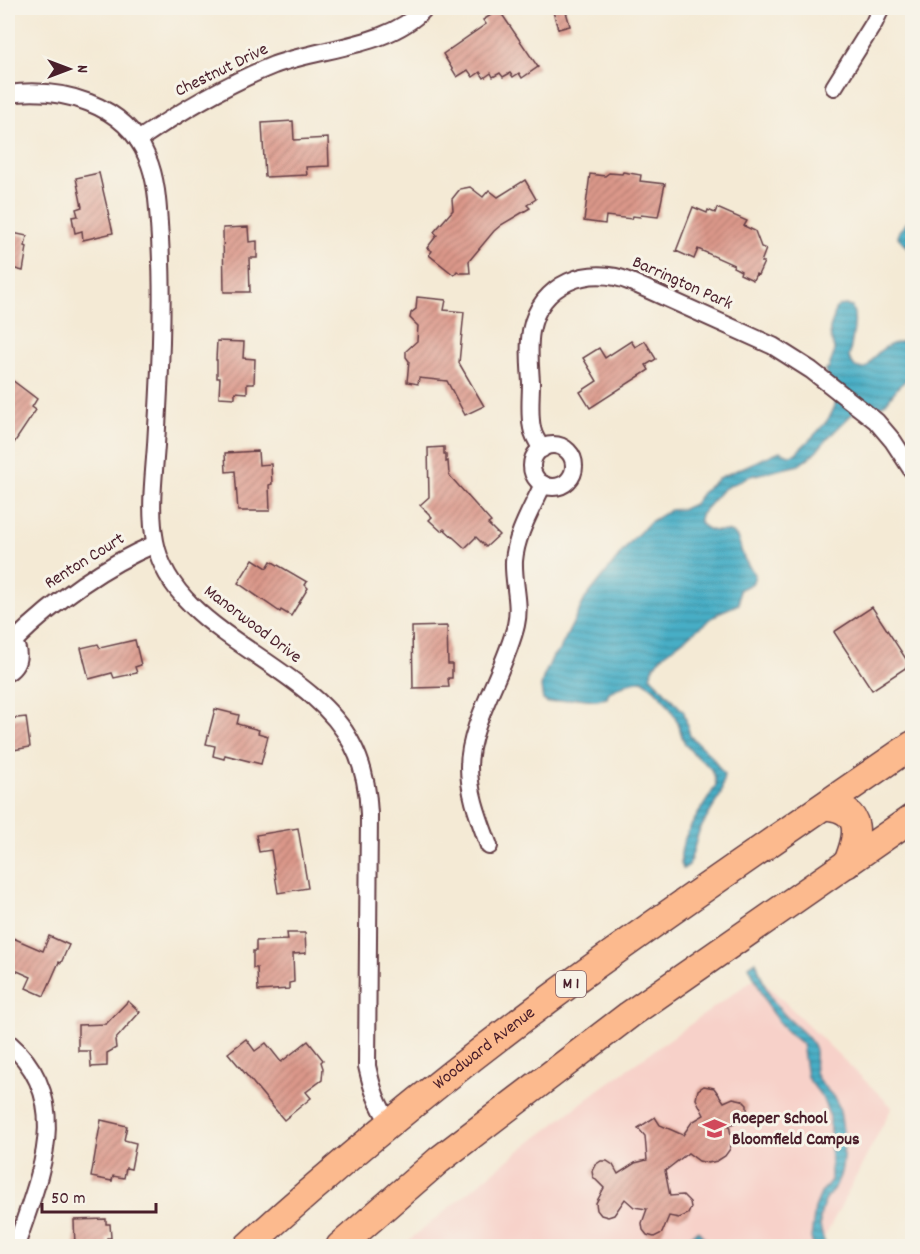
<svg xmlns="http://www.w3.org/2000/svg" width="920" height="1254" font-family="Dekko,sans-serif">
<defs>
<pattern id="water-rules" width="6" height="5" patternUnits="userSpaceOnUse" patternTransform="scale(1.5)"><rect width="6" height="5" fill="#47aec6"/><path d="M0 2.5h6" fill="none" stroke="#3d8da1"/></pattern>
<pattern id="building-hatch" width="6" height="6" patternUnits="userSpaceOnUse" patternTransform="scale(1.5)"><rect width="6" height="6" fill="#db988a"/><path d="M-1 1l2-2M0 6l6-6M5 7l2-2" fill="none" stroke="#b47b71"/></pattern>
</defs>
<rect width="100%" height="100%" fill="#f7f3e8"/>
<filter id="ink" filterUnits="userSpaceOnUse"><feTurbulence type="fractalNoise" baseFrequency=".0167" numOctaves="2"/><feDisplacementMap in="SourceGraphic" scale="12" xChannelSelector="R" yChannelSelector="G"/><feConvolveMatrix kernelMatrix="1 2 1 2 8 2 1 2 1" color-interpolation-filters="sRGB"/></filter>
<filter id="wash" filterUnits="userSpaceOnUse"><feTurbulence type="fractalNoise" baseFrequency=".008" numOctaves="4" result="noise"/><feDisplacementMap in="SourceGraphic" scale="24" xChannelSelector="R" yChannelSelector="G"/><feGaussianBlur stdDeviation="1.35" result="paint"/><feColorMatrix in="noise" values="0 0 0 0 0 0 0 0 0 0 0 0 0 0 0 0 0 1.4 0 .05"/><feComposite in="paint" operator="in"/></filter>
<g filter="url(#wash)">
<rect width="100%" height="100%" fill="#f4ead5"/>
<path fill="#f7d1c9" d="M758,976L892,1107L820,1246H402L519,1151L597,1091Z"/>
<g fill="url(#water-rules)" stroke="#486678" stroke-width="1.5">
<path d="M912,217V232L910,235L912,239V252L898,237L899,231Z"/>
<path d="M846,305L852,307C858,320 851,343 849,358L855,367L863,369L868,367C876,349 893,340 912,341V375L898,387L886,403L870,412L853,413L825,441L816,452L799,465L750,476L723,489L700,515V523C715,538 724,526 735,535C740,540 740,547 742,553C744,561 750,568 755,574L753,583L739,590V604L720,612L661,657L654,666L650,676L684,712L690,736L712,757L724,775L721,794L699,831L689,865L683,869C672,843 705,807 716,785C714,762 698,762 686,745C681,737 681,731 678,723C671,707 658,689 642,680L628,683L609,692L607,698L595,700L578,698L548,703L543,700L541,687L543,678L553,656L559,651L585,599L631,541L650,522L670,510L683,509L694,504L702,493L719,478L780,451L789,455L795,454C808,440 842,415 835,392C833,384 827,378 825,370L829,368C830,361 835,356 834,349C833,342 829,336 830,329C832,321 835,317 835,309L839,306Z"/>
<path d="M756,961C762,980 769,998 783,1013C792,1024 805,1031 812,1043C820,1055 810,1064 817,1077C824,1090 837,1095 840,1111C844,1131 846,1159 839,1179C837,1185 832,1190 829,1195C817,1213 818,1227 826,1246H813L811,1238L815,1208L821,1193L831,1180L830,1117L822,1097L807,1077L802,1044L785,1030L770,1010L749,966Z"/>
<path d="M698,1230L707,1242L701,1246H678Z"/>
</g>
<g id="blocks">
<g fill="url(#building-hatch)">
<path d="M552,8H565L570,26L558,29Z"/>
<path d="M499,10L538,67L522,78L519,73L513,77L510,73L503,77L500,73L493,77L491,73L484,78L480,72L473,77L468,70L457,77L443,54L486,24L483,20Z"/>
<path d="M293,121L294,140L328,138L329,166L306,167L307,175L265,177L262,123Z"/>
<path d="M623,172L641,175L640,181L665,184L658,217L641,215L640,217L633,216L632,219L606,216L605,224L584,221L590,174L605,176L609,173L622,174Z"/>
<path d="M99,173L113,233L83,240L82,231L75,233L72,217L78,216L76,209L82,207L76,178Z"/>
<path d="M525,180L536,199L527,205L530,208L501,225L494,231L469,261L470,273H460L457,271L454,275L429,255L432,251L427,248L437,235L434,232L453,210L452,199L460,189L470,187L483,197L489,190L498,197Z"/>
<path d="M693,207L707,213L708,210L715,213L717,208L747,221L744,226L755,231L761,247L766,249L761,262H764L758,275L756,274L753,280L740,274L741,271L733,267L734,265L698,249L694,259L676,251Z"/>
<path d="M248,227L249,242L257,241V258H249L250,292H224L223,228Z"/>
<path d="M8,232L27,236L25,246L27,247L23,271L8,267Z"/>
<path d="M417,297L446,300L444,310L464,312L459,363L484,406L465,415L447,381L419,378L418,384L407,382L409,361L406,357V351L417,341L418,326L410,318L411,313L416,309Z"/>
<path d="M217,341L244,342L243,358L255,359L254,384H247V393L235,392V398L219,397L220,378H217V360H216Z"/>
<path d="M631,341L635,347L645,341L656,359L646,365L649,370L590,408L580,392L597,381L583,358L599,348L605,358Z"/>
<path d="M8,377L37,399L32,407L36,410L8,452V404L12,397L8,394Z"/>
<path d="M444,447V454H446V462L448,461L449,475L491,522L488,524L499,535L486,547L476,537L465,548L444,529L441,531L429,520L432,517L420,505L429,497L428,448Z"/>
<path d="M258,451L259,465L271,464L272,484L269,485L270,511H238L235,471L226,472L225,453Z"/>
<path d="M253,559L267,568L271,561L307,582L305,585L308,588L291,616L281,610L280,612L238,583Z"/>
<path d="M872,607L910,665L872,690L834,632Z"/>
<path d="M447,626L448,664H452V678H448L449,687L413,688L412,627Z"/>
<path d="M135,640L141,665L135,667L137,673L114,678L112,673L89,679L81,648L98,644L100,648Z"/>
<path d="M215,709L239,715L237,724L259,730L258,733L268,736L261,764L225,755L224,759L213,756L215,746L206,744Z"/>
<path d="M26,717L30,747L8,751V719Z"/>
<path d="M298,828L308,888L278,893L271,850L259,852L256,835Z"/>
<path d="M287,933H305L306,953L293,954L294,982L289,983V989L258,991L257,968H253V951H256V941L288,940Z"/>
<path d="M49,936L69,945L61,963L59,962L44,996L26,988L31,977L8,967V951L13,938L43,951Z"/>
<path d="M128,1001L140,1012L115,1040L116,1048L107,1053V1066L91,1067L90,1051H78V1025L106,1024Z"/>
<path d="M246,1039L255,1051L266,1043L281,1062L308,1041L323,1060L321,1062L323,1068L322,1080L306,1092L311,1098L284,1120L228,1053Z"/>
<path d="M704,1086L714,1088L724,1102L733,1098L742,1100L747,1105V1111L742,1120L729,1125L732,1140L730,1149L725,1156L717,1161L708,1163L699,1161L688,1153L665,1171L670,1196L683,1195L690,1202L691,1208L688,1214L679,1218L669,1216L662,1233L654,1237L647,1235L643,1230L642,1223L647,1209L634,1207L625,1199L614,1215L608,1217L601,1215L597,1210L596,1203L604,1188L593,1177L592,1171L595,1165L601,1161H607L613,1165L618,1174L635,1163L647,1160L645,1136L638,1128L655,1117L660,1125L683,1135L692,1122L704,1115L696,1099L698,1090Z"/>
<path d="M101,1120L127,1126L124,1140L136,1143L131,1169L126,1168L124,1178L113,1176L112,1181L91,1177Z"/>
<path d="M106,1219V1224H110L111,1238H107V1246H75L74,1220Z"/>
</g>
</g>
</g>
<g filter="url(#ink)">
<use href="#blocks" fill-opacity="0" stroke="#643d44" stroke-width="1.5"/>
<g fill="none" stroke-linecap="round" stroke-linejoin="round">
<defs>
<g id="minor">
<path d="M834,87L874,23L881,8"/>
<path d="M8,94C60,87 125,103 147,157C158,182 158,212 160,239C164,307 160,376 156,445C154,476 149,509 155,541C172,635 310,661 352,744C364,766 368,789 369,814L367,1066C372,1088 377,1105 390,1123"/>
<path d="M138,140C181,111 226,84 274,65C323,47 389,47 425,8"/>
<circle cx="553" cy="466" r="21"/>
<path d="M542,449C538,443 533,435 532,428C529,414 531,397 531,382C530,366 528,348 531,331C540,283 589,264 631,282L773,346L811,370L876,421L893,441L912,470"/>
<path d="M8,638C21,647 21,663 8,672"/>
<path d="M13,642C55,601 101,567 155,544"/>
<path d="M489,846C480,821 469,795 469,767C469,723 506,669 516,625C521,603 513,583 514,561C516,534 532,509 543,484"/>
<path d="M8,1042C76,1101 39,1176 16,1246"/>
</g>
<g id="primary">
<path d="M825,806C865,809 858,837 847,864"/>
<path id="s1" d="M248,1246C345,1158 447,1075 552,997C670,910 792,828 912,745"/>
<path d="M340,1246L439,1160L629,1015L912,818"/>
</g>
</defs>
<use href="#minor" stroke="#643d44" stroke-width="20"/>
<use href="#primary" stroke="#643d44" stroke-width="30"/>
<use href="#minor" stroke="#fff" stroke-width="16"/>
<use href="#primary" stroke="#fcba8e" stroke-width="27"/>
</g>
</g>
<defs>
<symbol id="school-bare" viewBox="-9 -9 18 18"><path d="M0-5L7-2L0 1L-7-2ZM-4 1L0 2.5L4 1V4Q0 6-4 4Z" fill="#d1495b" stroke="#f7f3e8" stroke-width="2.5" paint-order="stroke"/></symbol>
</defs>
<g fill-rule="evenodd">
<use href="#school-bare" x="698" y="1112" width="33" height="33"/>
</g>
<g text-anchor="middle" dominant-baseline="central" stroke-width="6" stroke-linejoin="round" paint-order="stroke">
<rect fill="#f7f3e8" stroke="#7e5f64" stroke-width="1.5" x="556" y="971" width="30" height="26" rx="4.5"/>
<g font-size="16" font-weight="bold" fill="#4a1f2b">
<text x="571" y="984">M 1</text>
</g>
<g font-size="18" fill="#4a1f2b" stroke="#f7f3e8">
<text transform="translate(222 71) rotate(-26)">Chestnut Drive</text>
<text transform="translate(682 284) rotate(24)">Barrington Park</text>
<text transform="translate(85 562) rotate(-32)">Renton Court</text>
<text transform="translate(252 625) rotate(37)">Manorwood Drive</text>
<text stroke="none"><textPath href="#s1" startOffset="308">Woodward Avenue</textPath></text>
</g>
<g font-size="18" font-weight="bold" fill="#4a1f2b" stroke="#f7f3e8" text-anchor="start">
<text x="732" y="1119">Roeper School<tspan x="732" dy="21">Bloomfield Campus</tspan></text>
</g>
</g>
<rect width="920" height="1254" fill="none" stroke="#f7f3e8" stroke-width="30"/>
<g transform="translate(69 69) rotate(90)" stroke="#f7f3e8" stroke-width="4.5" paint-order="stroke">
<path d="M0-4.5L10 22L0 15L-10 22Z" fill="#4a1f2b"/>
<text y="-9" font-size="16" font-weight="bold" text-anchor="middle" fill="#4a1f2b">N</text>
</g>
<path d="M42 1203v9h114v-9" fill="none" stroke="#4a1f2b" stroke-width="3"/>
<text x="51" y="1203" font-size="18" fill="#4a1f2b" stroke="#f7f3e8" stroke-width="4.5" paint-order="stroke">50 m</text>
</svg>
